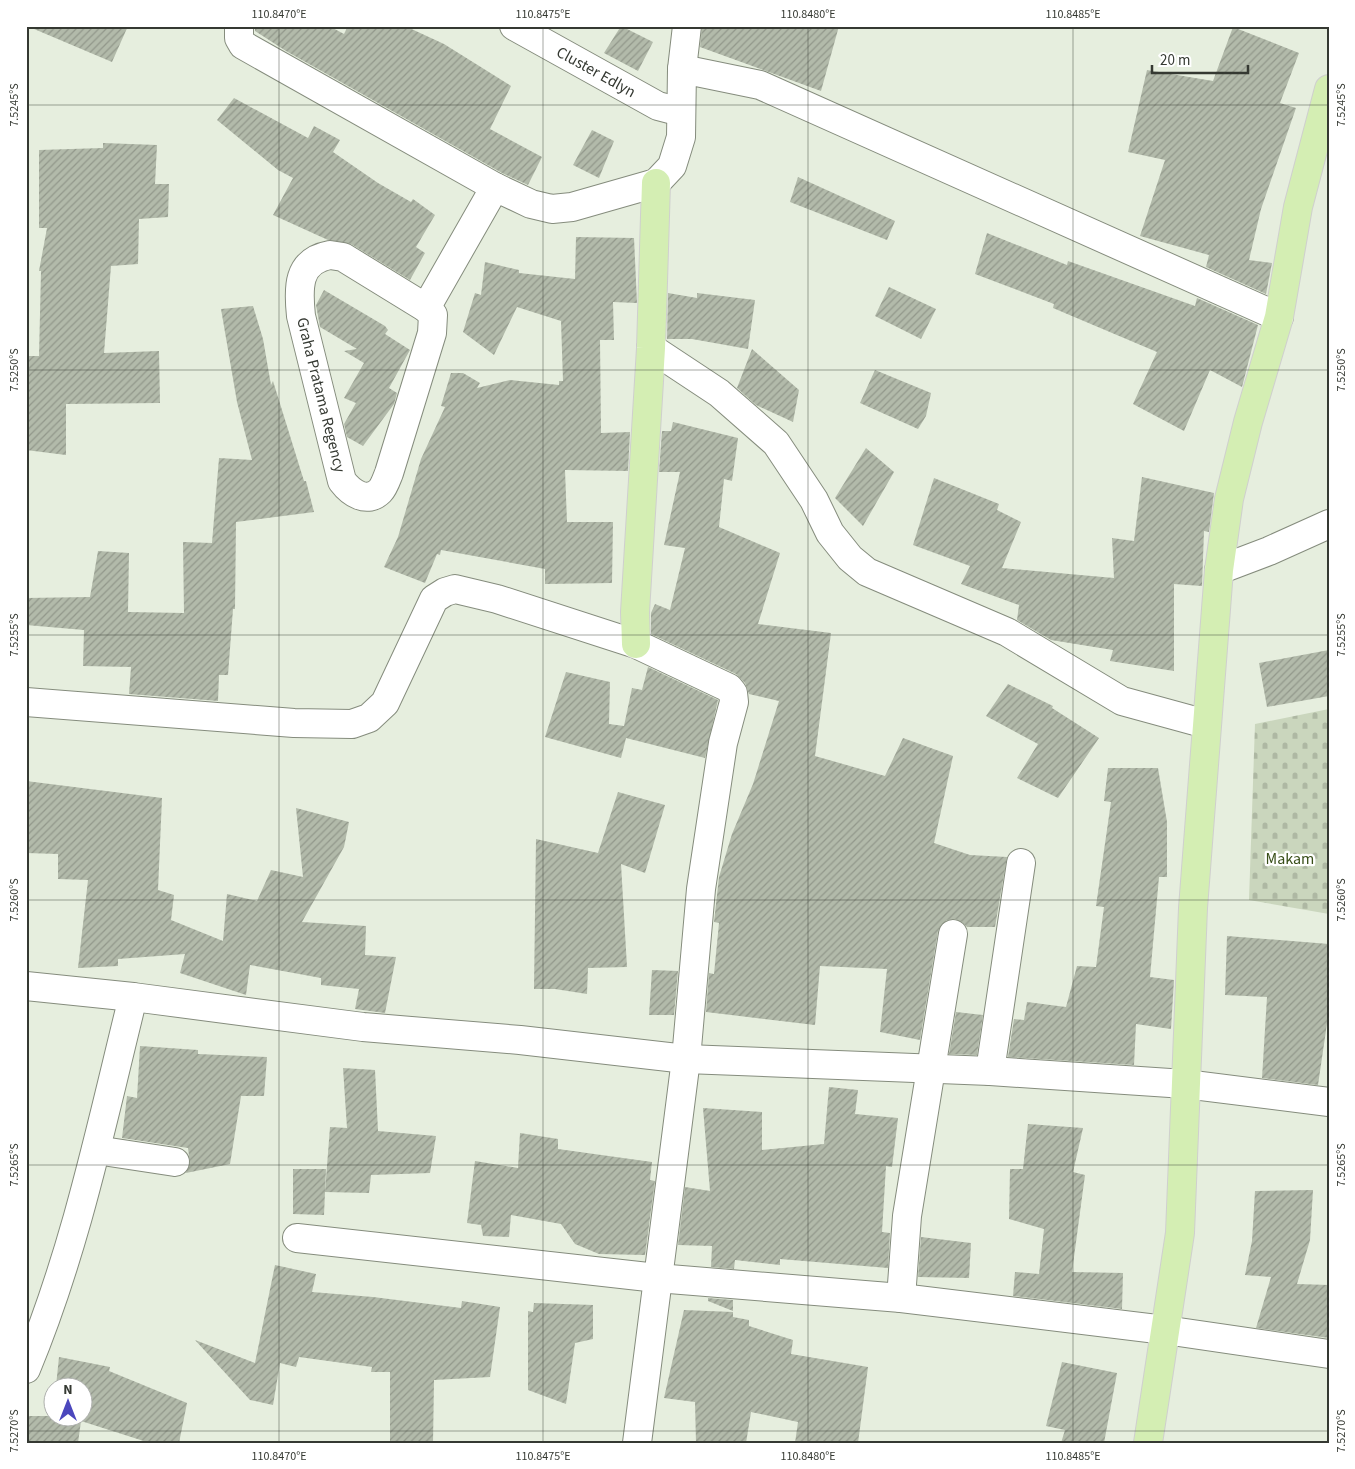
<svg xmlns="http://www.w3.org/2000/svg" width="1355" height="1469" font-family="'Source Sans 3',sans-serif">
<defs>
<pattern id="cemetery-stones" width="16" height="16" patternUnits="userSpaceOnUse" patternTransform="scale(1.25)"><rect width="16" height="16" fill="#cad6bd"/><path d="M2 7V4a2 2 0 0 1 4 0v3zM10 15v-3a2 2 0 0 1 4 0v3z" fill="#aeb8a3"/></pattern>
<pattern id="building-hatch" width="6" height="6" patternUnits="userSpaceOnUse" patternTransform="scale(1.25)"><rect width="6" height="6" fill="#b2baaa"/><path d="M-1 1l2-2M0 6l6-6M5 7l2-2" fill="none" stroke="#92988b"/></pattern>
</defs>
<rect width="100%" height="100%" fill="#e6eede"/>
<path fill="url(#cemetery-stones)" d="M1329,709V914L1249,900L1255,724Z"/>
<g fill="url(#building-hatch)">
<path d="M27,26H128L112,62Z"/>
<path d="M255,26H329L344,34L348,26H405L444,44L511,86L490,129L542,157L528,185L502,173L286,51L255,31Z"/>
<path d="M621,26L653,42L638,71L604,53Z"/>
<path d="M702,26H839L821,91L700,47Z"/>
<path d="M1233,27L1299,53L1280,103L1296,108L1261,209L1249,260L1272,263L1266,294L1206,267L1209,255L1140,236L1165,160L1128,152L1147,70L1213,81Z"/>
<path d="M234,98L308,138L314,126L340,140L333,152L378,183L411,202L413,199L435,215L416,247L425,253L410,280L351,244L328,240L273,215L293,178L278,170L217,120Z"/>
<path d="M592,130L614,141L599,178L573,165Z"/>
<path d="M103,143L157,145L155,184H169L168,217L139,219L138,264L111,266L104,353L159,351L160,403L66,404V455L26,450V356H39L41,271H39L47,228H39V150L103,148Z"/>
<path d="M798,177L895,221L887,240L790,202Z"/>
<path d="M987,233L1067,265L1068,261L1195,306L1197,298L1258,325L1242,387L1210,370L1184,431L1133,404L1157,352L1053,308L1054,304L975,274Z"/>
<path d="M576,237L634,238L637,303L613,302L614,340H600L601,433L630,432L628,471L565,470L567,522H613L612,583L545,584V569L441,550L440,555L437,554L425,583L384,567L398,537L421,459L445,407L441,406L451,373H463L480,383L477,388L510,380L559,385V381H563L561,321L517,307L494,355L463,332L475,293L481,295L485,262L519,270V273L575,279Z"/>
<path d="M889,287L936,309L921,339L875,316Z"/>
<path d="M324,290L385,326L388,330L385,334L410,350L389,388L397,393L394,404L363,446L347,437L344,424L356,403L344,398L364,363L344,351L357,349L320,327L316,305Z"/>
<path d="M668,293L697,298V293L755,300L748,349L692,339H667Z"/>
<path d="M253,306L263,339L271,385L273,381L304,481H306L314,512L236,522L235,609H233L228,675H219L218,701L129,694L131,667L83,666L84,630L26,625V598L90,597L98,551L129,553L128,612L184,613L183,542L212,543L219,458L252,460L237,402L221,309Z"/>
<path d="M752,349L799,390L793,422L756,405L737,388Z"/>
<path d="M875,370L931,393L926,416L918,429L860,403Z"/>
<path d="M673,422L738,438L732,481L724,479L719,527L780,553L758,624L831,633L815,756L885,776L903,738L953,756L934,843L970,855L1007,857L995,927H967L962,922L955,919L947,920L941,925L938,931L920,1040L880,1032L887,969L820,966L815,1025L706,1012L709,973L714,974L719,923L714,922L719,877L732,834L753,784L779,701L749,694L745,683L736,674L651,634V613L655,604L670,610L685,548L664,545L680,472H659L662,431H671Z"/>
<path d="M866,448L894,472L863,526L835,498Z"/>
<path d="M1142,477L1214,493L1209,532L1204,531L1202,586L1174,584V671L1110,661L1113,650L1051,640L1017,620L1019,605L961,584L970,566L913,545L934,478L999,504L997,510L1021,522L1002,568L1114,578L1112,538L1134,541Z"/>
<path d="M1329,650V696L1267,707L1259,663Z"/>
<path d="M648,667L718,700L705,758L626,738L621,758L545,737L566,672L610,682L609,724L624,726L632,688L642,690Z"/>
<path d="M1008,684L1053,706L1052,708L1099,738L1058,798L1017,778L1038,744L986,716Z"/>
<path d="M1108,768H1158L1167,822V877H1159L1150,977L1174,980L1171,1029L1136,1024L1134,1065L1008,1057L1014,1019L1024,1020L1027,1002L1066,1007L1077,966L1096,967L1104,907L1096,906L1111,802L1104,801Z"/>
<path d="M26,781L162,798L158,890L174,895L171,920L223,941L227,894L257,901L271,870L303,877L296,808L349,822L344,847L302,922L366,926L365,955L396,957L385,1013L355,1009L359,989L321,985V978L250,965L246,995L180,973L185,954L118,959V966L78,968L88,880L58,879V854L26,853Z"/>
<path d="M618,792L665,805L645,873L621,864L627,967L588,968L587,994L555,989H534L536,839L598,853Z"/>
<path d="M1227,936L1329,944V1010L1318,1085L1262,1078L1267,997L1225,995Z"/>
<path d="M652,970L678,971L674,1015H649Z"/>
<path d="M956,1012L983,1015L977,1055L949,1054Z"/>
<path d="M140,1046L198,1050V1054L267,1057L264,1096H241L230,1164L186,1173L190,1164L188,1148L122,1138L127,1096L137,1098Z"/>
<path d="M343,1068L375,1070L378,1131L436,1136L430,1173L371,1175L369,1193L325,1192L330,1127L347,1128Z"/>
<path d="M829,1087L858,1090L855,1114L898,1118L892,1167L886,1166L882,1232L890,1233L888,1268L780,1259V1265L735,1260L734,1269L711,1267L712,1246L678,1245L685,1187L710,1191L703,1108L762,1112V1150L824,1144Z"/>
<path d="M1028,1124L1083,1128L1073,1172L1085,1175L1072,1272L1123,1273L1122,1309L1013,1296L1015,1272L1039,1274L1044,1229L1009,1219L1010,1169H1023Z"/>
<path d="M520,1133L558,1139V1149L652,1162L650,1180L655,1181L645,1255L599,1254L575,1244L561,1224L511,1215L509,1237L483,1236L481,1225L467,1223L475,1161L518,1168Z"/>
<path d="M293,1169H326L324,1215L293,1214Z"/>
<path d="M1313,1190L1310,1240L1297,1284L1329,1285V1338L1256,1328L1271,1277L1245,1275L1252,1241L1255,1191Z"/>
<path d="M921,1237L971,1243L969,1278L918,1277Z"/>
<path d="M275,1265L316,1274L312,1292L373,1297L461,1308L462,1301L500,1307L490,1377L434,1380L433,1443H390V1372H371L372,1367L299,1357L296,1367L280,1363L273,1405L250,1400L195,1340L255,1363Z"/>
<path d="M708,1298L733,1300V1311L708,1301Z"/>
<path d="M534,1303L593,1305V1339L575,1343L566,1404L528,1390V1311L533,1312Z"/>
<path d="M684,1310L733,1312V1317L749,1320V1326L793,1340L791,1354L868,1367L858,1443H795L798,1422L751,1412L746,1443H696L695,1402L664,1398Z"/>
<path d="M59,1357L110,1367L109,1371L187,1403L179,1443H150L81,1421L78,1443H26L29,1416H82V1386H56Z"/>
<path d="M1062,1362L1117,1373L1104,1443H1061L1065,1430L1046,1426Z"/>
</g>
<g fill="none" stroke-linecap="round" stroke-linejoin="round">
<defs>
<g id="minor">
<path d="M239,26V38L243,45L495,187L531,204L552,209L572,207L656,183L672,166L681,137L682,69L760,85L1279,317"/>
<path d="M514,26L658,106L681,112"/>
<path d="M682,69L687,26"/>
<path d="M330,255L343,257L426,308L433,315L432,333L389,473C387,478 384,487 380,491C367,504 351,493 342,481L301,316C298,288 297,261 330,255Z"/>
<path d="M426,308L495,187"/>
<path d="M651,348L719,393L776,443L814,500L830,533L850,558L867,572L1007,632L1122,701L1206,724"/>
<path d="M1219,570L1269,551L1329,524"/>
<path d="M26,702L294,723L352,724L369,718L385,703L434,599L445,592L455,589L497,599L636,644L729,688L733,693L734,702L723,743L701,889L686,1059L637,1443"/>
<path d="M26,986L133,997L363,1027L520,1040L686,1059L990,1071L1185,1084L1329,1102"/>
<path d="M990,1071L1021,863"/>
<path d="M96,1150L175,1162"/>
<path d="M297,1238L657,1278L901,1298L1165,1330L1329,1354"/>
<path d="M901,1298L907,1216L953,934"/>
<path d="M26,1369C76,1249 102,1122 133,997"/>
</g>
<g id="major">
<path d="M636,644L635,612L651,348L656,183"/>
<path d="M1148,1443L1180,1233L1193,908L1219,570L1229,499L1248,422L1279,317L1298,207L1329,89"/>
</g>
</defs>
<use href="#minor" stroke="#858c7d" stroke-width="30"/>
<use href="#major" stroke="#cfcfce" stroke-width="30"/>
<use href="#minor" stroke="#fff" stroke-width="28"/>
<use href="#major" stroke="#d4eeb3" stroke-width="28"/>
</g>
<path fill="none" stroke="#353932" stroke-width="1" stroke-opacity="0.45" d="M279,26V1443M543,26V1443M808,26V1443M1073,26V1443M26,105H1329M26,370H1329M26,635H1329M26,900H1329M26,1165H1329M26,1431H1329"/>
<g text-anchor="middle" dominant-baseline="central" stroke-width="4.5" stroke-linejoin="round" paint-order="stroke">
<g font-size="16" fill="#353932" stroke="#fff">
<text transform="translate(596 72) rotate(29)">Cluster Edlyn</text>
<text transform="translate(321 395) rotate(76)">Graha Pratama Regency</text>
</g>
<g font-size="16" fill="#384e18" stroke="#fff">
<text x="1290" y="859">Makam</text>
</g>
</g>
<rect width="1355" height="1469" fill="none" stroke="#ffffff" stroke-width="55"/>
<g transform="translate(68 1402)"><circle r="24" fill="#ffffff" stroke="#aeb0ad"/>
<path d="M0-4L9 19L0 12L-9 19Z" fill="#4b47bd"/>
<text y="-8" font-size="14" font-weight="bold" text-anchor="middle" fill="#353932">N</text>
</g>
<path d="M1152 65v8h96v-8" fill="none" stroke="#353932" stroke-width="2.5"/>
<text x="1160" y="65" font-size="15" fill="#353932" stroke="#ffffff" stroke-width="4" paint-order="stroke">20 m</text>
<rect x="28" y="28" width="1300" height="1414" fill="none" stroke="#353932" stroke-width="2"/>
<g font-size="12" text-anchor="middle" fill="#353932">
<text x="279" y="18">110.8470°E</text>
<text x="543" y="18">110.8475°E</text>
<text x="808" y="18">110.8480°E</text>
<text x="1073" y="18">110.8485°E</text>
<text transform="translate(14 105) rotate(-90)" y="4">7.5245°S</text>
<text transform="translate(1341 105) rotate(-90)" y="4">7.5245°S</text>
<text transform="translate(14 370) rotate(-90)" y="4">7.5250°S</text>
<text transform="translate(1341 370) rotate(-90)" y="4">7.5250°S</text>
<text transform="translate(14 635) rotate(-90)" y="4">7.5255°S</text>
<text transform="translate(1341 635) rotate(-90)" y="4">7.5255°S</text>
<text transform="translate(14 900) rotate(-90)" y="4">7.5260°S</text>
<text transform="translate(1341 900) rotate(-90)" y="4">7.5260°S</text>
<text transform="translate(14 1165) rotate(-90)" y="4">7.5265°S</text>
<text transform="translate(1341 1165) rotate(-90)" y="4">7.5265°S</text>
<text transform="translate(14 1431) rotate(-90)" y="4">7.5270°S</text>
<text transform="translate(1341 1431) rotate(-90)" y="4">7.5270°S</text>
<text x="279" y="1460">110.8470°E</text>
<text x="543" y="1460">110.8475°E</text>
<text x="808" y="1460">110.8480°E</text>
<text x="1073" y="1460">110.8485°E</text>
</g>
</svg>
